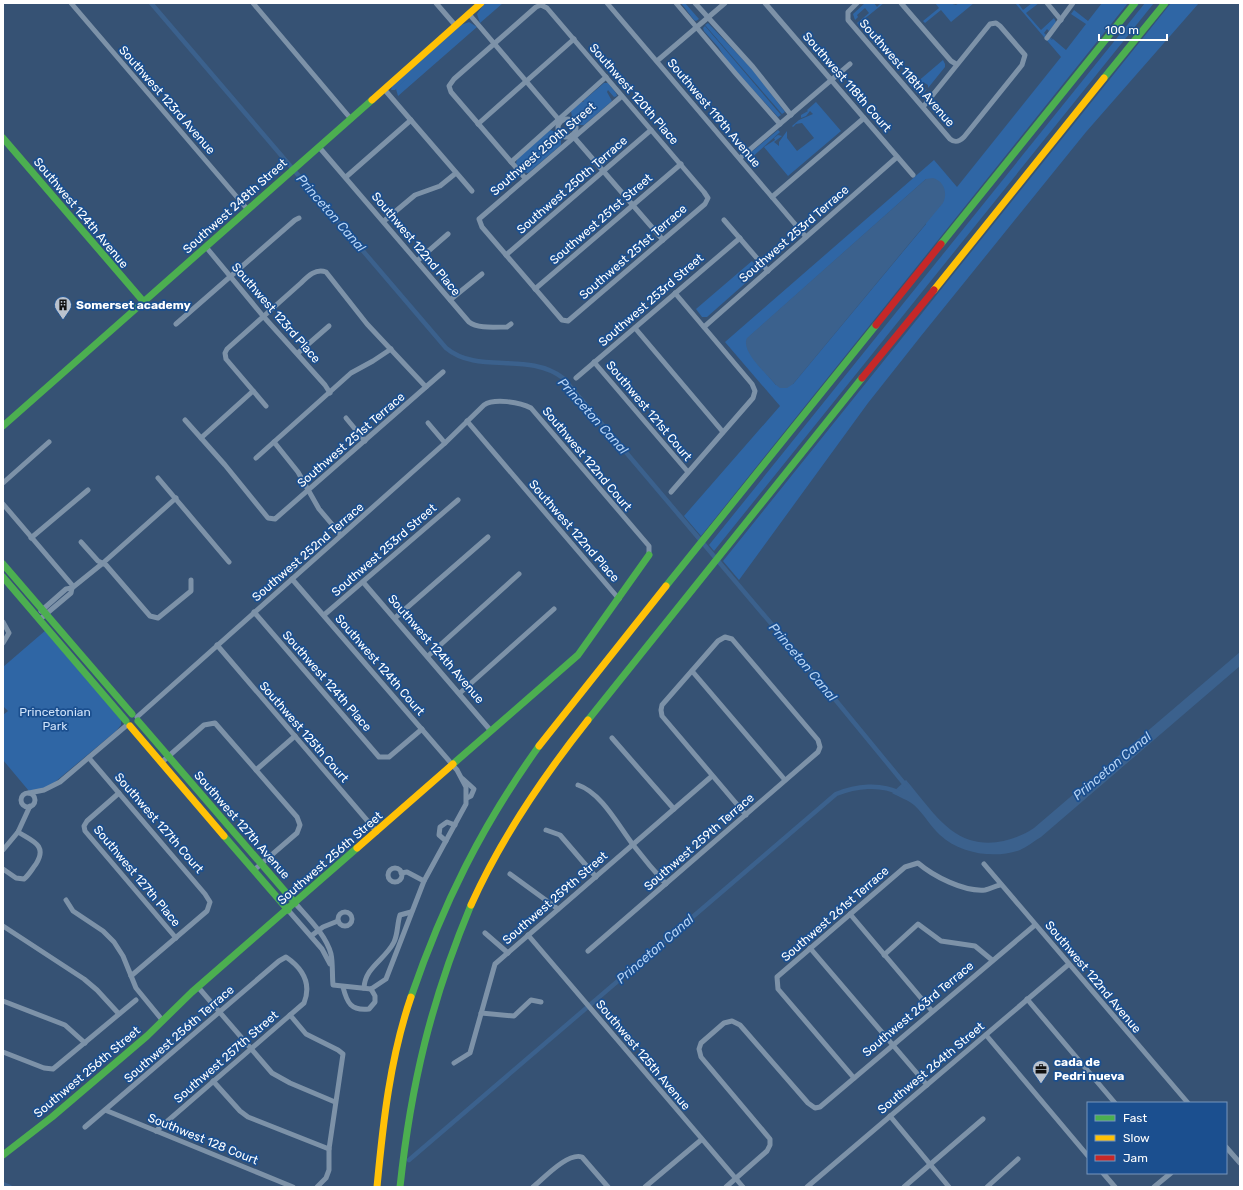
<svg xmlns="http://www.w3.org/2000/svg" width="1243" height="1190" font-family="Rubik,sans-serif">
<rect width="100%" height="100%" fill="#365274"/>
<g fill="#2f66a5" fill-rule="evenodd">
<path d="M485,3H503L480,23L477,14Z"/>
<path d="M681,3H685L699,19L696,21L694,20Z"/>
<path d="M865,3H874L877,7L881,3H884L863,20L859,25L857,23L869,13L865,8L857,15L858,17L855,20L853,14Z"/>
<path d="M935,3H949L956,5L959,3H974L951,22L941,10L925,23L923,21L939,8Z"/>
<path d="M1015,3H1018L1023,10L1032,3H1039L1026,13L1041,30L1054,18L1056,22L1049,31L1047,29L1044,33L1046,35L1045,36L1048,39L1052,38L1051,40L1053,39L1066,50L1086,24L1071,14L1074,10L1088,21L1102,3H1128L701,536L684,516L780,406L725,342L934,160L957,187L1061,57ZM926,179V224L793,384L776,385L757,363L750,336Z"/>
<path d="M1145,3H1154L714,551L709,545Z"/>
<path d="M1171,3H1199L1086,132L921,336L868,403L739,580L723,561Z"/>
<path d="M469,22L477,27L398,96L396,89L411,74L395,90H391L392,86L461,25Z"/>
<path d="M708,23L752,69L785,112L782,114L705,25Z"/>
<path d="M705,26L781,115L778,117L727,61L719,48L704,31L703,28Z"/>
<path d="M943,60L945,64V67L928,88V85L923,82L920,86L925,90L927,89L923,94L917,93L910,85L916,83Z"/>
<path d="M604,83H608L616,93L617,96L614,97L608,90L607,92L612,101L584,125H580L572,117L571,111L581,102H584L583,101Z"/>
<path d="M816,102L841,131L788,176L764,147L775,140L774,138L778,135L782,136L774,142L779,146V142L787,131V138L797,151L814,138L802,123L796,124L793,127L792,126L799,120L813,114L810,111L806,116L801,118V115L808,111L807,110Z"/>
<path d="M550,130L556,132L558,135L554,137L556,139L558,136L561,138V145L528,173L522,172L516,164L517,159Z"/>
<path d="M778,130L780,132L749,160L747,159L749,154Z"/>
<path d="M752,261L758,268V272L707,317H702L696,309Z"/>
<path d="M46,630L121,719V725L116,731L55,782L44,788L29,791L3,760V715L8,711L3,706V667Z"/>
</g>
<g fill="#3b618d">
<path d="M933,178C944,181 948,193 943,203L793,384L787,388H780L776,385C768,375 740,351 747,338L926,179Z"/>
<path d="M1240,652V666L1041,837C1034,841 1027,847 1020,850C995,859 960,854 940,835C930,826 924,814 914,805C908,800 899,797 892,793L906,780C920,796 935,818 951,830C977,850 1010,844 1034,828Z"/>
</g>
<g fill="none" stroke-linecap="round" stroke-linejoin="round">
<g stroke="#3b618d" stroke-width="4.5">
<path d="M151,3L446,348C478,375 528,351 563,378L824,686L907,787"/>
<path d="M409,1160L836,794C856,786 880,783 900,793"/>
<path d="M3,1184L10,1187"/>
</g>
<g stroke="#7d92a8" stroke-width="5">
<path d="M71,3L248,210"/>
<path d="M253,3L351,119"/>
<path d="M436,3L455,25"/>
<path d="M607,3L806,237"/>
<path d="M676,3L736,74L780,124"/>
<path d="M695,3L753,67L791,115"/>
<path d="M765,3L913,175"/>
<path d="M857,3L848,12V20L950,139C955,143 959,142 964,137L1022,65L1025,55L1000,26L996,23L990,24L923,107"/>
<path d="M901,3L951,61L956,64"/>
<path d="M1047,3L1061,20"/>
<path d="M469,14L560,121"/>
<path d="M1047,38L1073,3"/>
<path d="M657,61L725,3"/>
<path d="M384,89L472,191"/>
<circle cx="567" cy="128" r="9"/>
<path d="M478,124L574,39"/>
<path d="M572,135L663,240"/>
<path d="M319,147L469,322C478,329 495,327 507,327L511,324"/>
<path d="M740,158L850,64"/>
<path d="M511,162L606,77"/>
<path d="M346,177L411,120"/>
<path d="M525,178L451,92L449,86L454,79L536,7L541,5L547,8L704,192L708,198L705,204L568,321L562,320L482,227L479,219L622,96"/>
<path d="M772,197L864,118"/>
<path d="M724,220L768,271"/>
<path d="M384,221L415,195L440,186L456,173"/>
<path d="M206,247L263,316L325,385L330,393"/>
<path d="M506,255L651,130"/>
<path d="M417,261L448,234"/>
<path d="M535,289L681,164"/>
<path d="M450,300L482,274"/>
<path d="M176,324L295,220L299,218"/>
<path d="M704,327L897,157"/>
<path d="M635,328L723,432"/>
<path d="M298,353L329,326"/>
<path d="M594,362L688,472"/>
<path d="M576,378L740,238"/>
<path d="M266,406L226,359L225,353L227,349L301,283C308,276 316,268 326,272L367,324L426,387"/>
<path d="M346,418L365,441"/>
<path d="M185,420L225,465L268,518L275,519L443,372"/>
<path d="M467,421L619,599"/>
<path d="M428,423L445,443"/>
<path d="M201,438L253,391"/>
<path d="M274,442L298,472L319,509L341,535"/>
<path d="M256,458L351,373L373,361L391,349"/>
<path d="M158,478L229,562"/>
<path d="M3,483L49,442"/>
<path d="M671,492L753,398L755,391L752,384L675,293"/>
<path d="M3,504L73,586"/>
<path d="M31,538L88,490"/>
<path d="M81,542L98,561L106,565L150,616L158,618L191,591V580"/>
<path d="M292,579L457,770L466,787V804L424,881L386,979L371,989"/>
<path d="M363,582L491,731"/>
<path d="M41,611L66,589L72,588L103,563L176,498"/>
<path d="M254,612L379,757H389L422,729"/>
<path d="M324,615L458,500"/>
<path d="M395,618L488,537"/>
<path d="M39,620L71,593L72,588"/>
<path d="M3,622L9,633L3,643"/>
<path d="M217,645L377,832"/>
<path d="M428,656L519,574"/>
<path d="M692,671L785,780"/>
<path d="M460,693L554,609"/>
<path d="M137,717L445,443L484,405C494,398 520,402 531,408L649,546V555"/>
<path d="M612,738L674,809"/>
<path d="M89,758L205,894L210,902L207,911L131,976"/>
<path d="M162,762L204,725L215,723L297,817L300,825L297,833L254,870"/>
<path d="M256,770L295,736"/>
<path d="M463,779L474,789L471,796L467,798"/>
<path d="M578,785C602,793 619,827 634,846C644,859 655,872 666,884"/>
<path d="M29,793L44,790L60,782L127,725"/>
<path d="M119,793L87,821L84,826L85,831L176,938"/>
<circle cx="28" cy="800" r="7"/>
<path d="M546,830L560,835L596,877"/>
<path d="M446,841L439,835L440,827L447,822L455,825"/>
<path d="M3,850L18,832L30,806"/>
<path d="M984,864L1188,1103"/>
<circle cx="395" cy="875" r="7"/>
<path d="M3,869L16,878L24,879C29,875 32,869 36,864C48,845 32,841 18,832"/>
<path d="M401,873L407,872L424,881"/>
<path d="M510,874L558,909"/>
<path d="M66,900L73,911L103,931L114,942L123,956L136,988L163,1021"/>
<path d="M295,903C308,918 326,935 331,954C333,963 332,975 333,985L371,989"/>
<path d="M288,910L322,949L330,964"/>
<circle cx="345" cy="919" r="7"/>
<path d="M850,914L932,1011"/>
<path d="M3,926L84,979L97,990L119,1014"/>
<path d="M485,933L508,953"/>
<path d="M528,935L743,1187"/>
<path d="M311,936L323,927L338,921"/>
<path d="M810,948L927,1085"/>
<path d="M588,951C665,885 741,818 818,752L820,747L818,740L732,639L725,637L718,641L662,705L661,710L662,716L746,815"/>
<path d="M884,955L918,924L941,941L975,946L992,960"/>
<path d="M198,987L272,1073L290,1083L335,1102"/>
<path d="M343,987C347,1003 351,1011 369,1009L375,1002V996L371,989"/>
<path d="M364,988C365,967 385,960 394,942C398,934 397,924 400,915L411,912"/>
<path d="M1027,999L1115,1103"/>
<path d="M3,1001L65,1025L85,1043"/>
<path d="M481,1013L514,1016L531,1000L541,1002"/>
<path d="M290,1015L306,1034L338,1050L343,1054L329,1149V1170L326,1178L317,1187"/>
<path d="M986,1035L1088,1156"/>
<path d="M3,1052L44,1068L53,1069L136,1000"/>
<path d="M454,1063L470,1053L495,964L712,776"/>
<path d="M854,1078L778,989L777,977L905,867L918,863C933,876 964,892 985,890C990,889 995,886 1000,885"/>
<path d="M213,1081L240,1111L248,1117L329,1149"/>
<path d="M105,1110L293,1187"/>
<path d="M890,1116L949,1187"/>
<path d="M85,1127L279,961L286,957C302,968 312,983 304,1003L156,1131"/>
<path d="M1226,1147L1240,1163"/>
<path d="M1103,1173L1115,1187"/>
<path d="M533,1187C544,1178 568,1152 582,1157L608,1187"/>
<path d="M645,1187L701,1140"/>
<path d="M726,1187L767,1151L770,1145V1139L701,1057L699,1049L701,1043L724,1023L732,1021L740,1025L808,1103L815,1108L820,1107L1035,925"/>
<path d="M807,1187L1069,964"/>
<path d="M904,1187L983,1119"/>
<path d="M987,1187L1018,1159"/>
<path d="M1154,1187L1171,1173"/>
</g>
<g stroke="#4caf50" stroke-width="7">
<path d="M1104,78L1165,3"/>
<path d="M3,138L143,301"/>
<path d="M941,244L1135,3"/>
<path d="M3,426L372,100"/>
<path d="M3,564L132,714"/>
<path d="M3,577L126,721"/>
<path d="M666,586L876,325"/>
<path d="M588,720L862,378"/>
<path d="M138,721L295,903"/>
<path d="M453,764L578,655L649,555"/>
<path d="M224,836L288,910"/>
<path d="M411,997C443,904 481,827 539,746"/>
<path d="M3,1155L52,1117L147,1036L192,992L357,848"/>
<path d="M400,1187C411,1084 431,1001 471,905"/>
</g>
<g stroke="#ffc107" stroke-width="7">
<path d="M372,100L481,3"/>
<path d="M934,290L1104,78"/>
<path d="M130,726L224,836"/>
<path d="M539,746L666,586"/>
<path d="M357,848L453,764"/>
<path d="M471,905C501,838 542,778 588,720"/>
<path d="M377,1187C383,1123 390,1058 411,997"/>
</g>
<g stroke="#c62828" stroke-width="7">
<path d="M876,325L941,244"/>
<path d="M862,378L934,290"/>
</g>
</g>
<defs>
<symbol id="building-pin" viewBox="-11 -11 22 30"><path d="M0 17L-7.5 6A9.5 9.5 0 1 1 7.5 6Z" fill="#b9c2ce" stroke="#1b4f8f"/><path d="M-4-6H4V6H1V3H-1V6H-4ZM-2.5-4.3h1.7v1.8h-1.7ZM.8-4.3h1.7v1.8H.8ZM-2.5-1h1.7V.8h-1.7ZM.8-1h1.7V.8H.8Z" fill="#111"/></symbol>
<symbol id="office-pin" viewBox="-11 -11 22 30"><path d="M0 17L-7.5 6A9.5 9.5 0 1 1 7.5 6Z" fill="#b9c2ce" stroke="#1b4f8f"/><path d="M-6-3h4V-5.5h4V-3h4V5H-6ZM-1-4.5V-3h2v-1.5ZM-6 0V1H6V0Z" fill="#111"/></symbol>
</defs>
<g fill-rule="evenodd">
<use href="#building-pin" x="53" y="295" width="20" height="27"/>
<use href="#office-pin" x="1031" y="1059" width="20" height="27"/>
</g>
<g text-anchor="middle" dominant-baseline="central" stroke-width="3.5" stroke-linejoin="round" paint-order="stroke">
<g font-size="12" fill="#fff" stroke="#1b4f8f">
<text transform="translate(907 73) rotate(49)">Southwest 118th Avenue</text>
<text transform="translate(847 82) rotate(49)">Southwest 118th Court</text>
<text transform="translate(634 94) rotate(49)">Southwest 120th Place</text>
<text transform="translate(167 100) rotate(49)">Southwest 123rd Avenue</text>
<text transform="translate(714 113) rotate(50)">Southwest 119th Avenue</text>
<text transform="translate(543 149) rotate(-41)">Southwest 250th Street</text>
<text transform="translate(572 185) rotate(-41)">Southwest 250th Terrace</text>
<text transform="translate(235 206) rotate(-42)">Southwest 248th Street</text>
<text transform="translate(81 213) rotate(50)">Southwest 124th Avenue</text>
<text transform="translate(601 219) rotate(-41)">Southwest 251st Street</text>
<text transform="translate(794 234) rotate(-41)">Southwest 253rd Terrace</text>
<text transform="translate(416 244) rotate(50)">Southwest 122nd Place</text>
<text transform="translate(633 252) rotate(-41)">Southwest 251st Terrace</text>
<text transform="translate(651 300) rotate(-41)">Southwest 253rd Street</text>
<text transform="translate(276 313) rotate(49)">Southwest 123rd Place</text>
<text transform="translate(649 411) rotate(50)">Southwest 121st Court</text>
<text transform="translate(351 440) rotate(-41)">Southwest 251st Terrace</text>
<text transform="translate(587 459) rotate(50)">Southwest 122nd Court</text>
<text transform="translate(574 531) rotate(49)">Southwest 122nd Place</text>
<text transform="translate(384 550) rotate(-41)">Southwest 253rd Street</text>
<text transform="translate(308 552) rotate(-41)">Southwest 252nd Terrace</text>
<text transform="translate(436 649) rotate(49)">Southwest 124th Avenue</text>
<text transform="translate(380 665) rotate(49)">Southwest 124th Court</text>
<text transform="translate(327 681) rotate(49)">Southwest 124th Place</text>
<text transform="translate(304 732) rotate(49)">Southwest 125th Court</text>
<text transform="translate(159 823) rotate(49)">Southwest 127th Court</text>
<text transform="translate(242 825) rotate(49)">Southwest 127th Avenue</text>
<text transform="translate(699 842) rotate(-41)">Southwest 259th Terrace</text>
<text transform="translate(330 858) rotate(-41)">Southwest 256th Street</text>
<text transform="translate(137 876) rotate(50)">Southwest 127th Place</text>
<text transform="translate(555 898) rotate(-41)">Southwest 259th Street</text>
<text transform="translate(835 914) rotate(-41)">Southwest 261st Terrace</text>
<text transform="translate(1093 977) rotate(50)">Southwest 122nd Avenue</text>
<text transform="translate(918 1009) rotate(-40)">Southwest 263rd Terrace</text>
<text transform="translate(179 1034) rotate(-41)">Southwest 256th Terrace</text>
<text transform="translate(643 1055) rotate(50)">Southwest 125th Avenue</text>
<text transform="translate(226 1057) rotate(-41)">Southwest 257th Street</text>
<text transform="translate(931 1068) rotate(-40)">Southwest 264th Street</text>
<text transform="translate(87 1072) rotate(-40)">Southwest 256th Street</text>
<text transform="translate(203 1139) rotate(22)">Southwest 128 Court</text>
</g>
<g font-size="12" font-weight="bold" fill="#fff" stroke="#1b4f8f" text-anchor="start">
<text x="76" y="305">Somerset academy</text>
<text x="1054" y="1062">cada de<tspan x="1054" dy="14">Pedri nueva</tspan></text>
</g>
<g font-size="12" fill="#cfe3fa" stroke="#1b4f8f">
<text x="55" y="712">Princetonian<tspan x="55" dy="14">Park</tspan></text>
</g>
<g font-size="13" font-style="italic" fill="#b5d3f5" stroke="#1b4f8f">
<text transform="translate(331 213) rotate(49)">Princeton Canal</text>
<text transform="translate(593 416) rotate(48)">Princeton Canal</text>
<text transform="translate(803 662) rotate(50)">Princeton Canal</text>
<text transform="translate(1112 766) rotate(-40)">Princeton Canal</text>
<text transform="translate(655 949) rotate(-41)">Princeton Canal</text>
</g>
</g>
<rect width="1243" height="1190" fill="none" stroke="#ffffff" stroke-width="8"/>
<rect x="1087" y="1102" width="140" height="72" fill="#1b4f8f" stroke="#7695bc"/>
<rect x="1095" y="1115" width="20" height="6" fill="#4caf50" stroke="#7695bc"/>
<text x="1123" y="1122" font-size="12" fill="#ffffff">Fast</text>
<rect x="1095" y="1135" width="20" height="6" fill="#ffc107" stroke="#7695bc"/>
<text x="1123" y="1142" font-size="12" fill="#ffffff">Slow</text>
<rect x="1095" y="1155" width="20" height="6" fill="#c62828" stroke="#7695bc"/>
<text x="1123" y="1162" font-size="12" fill="#ffffff">Jam</text>
<path d="M1099 34v6h68v-6" fill="none" stroke="#ffffff" stroke-width="2"/>
<text x="1105" y="34" font-size="12" fill="#ffffff" stroke="#1b4f8f" stroke-width="3" paint-order="stroke">100 m</text>
</svg>
